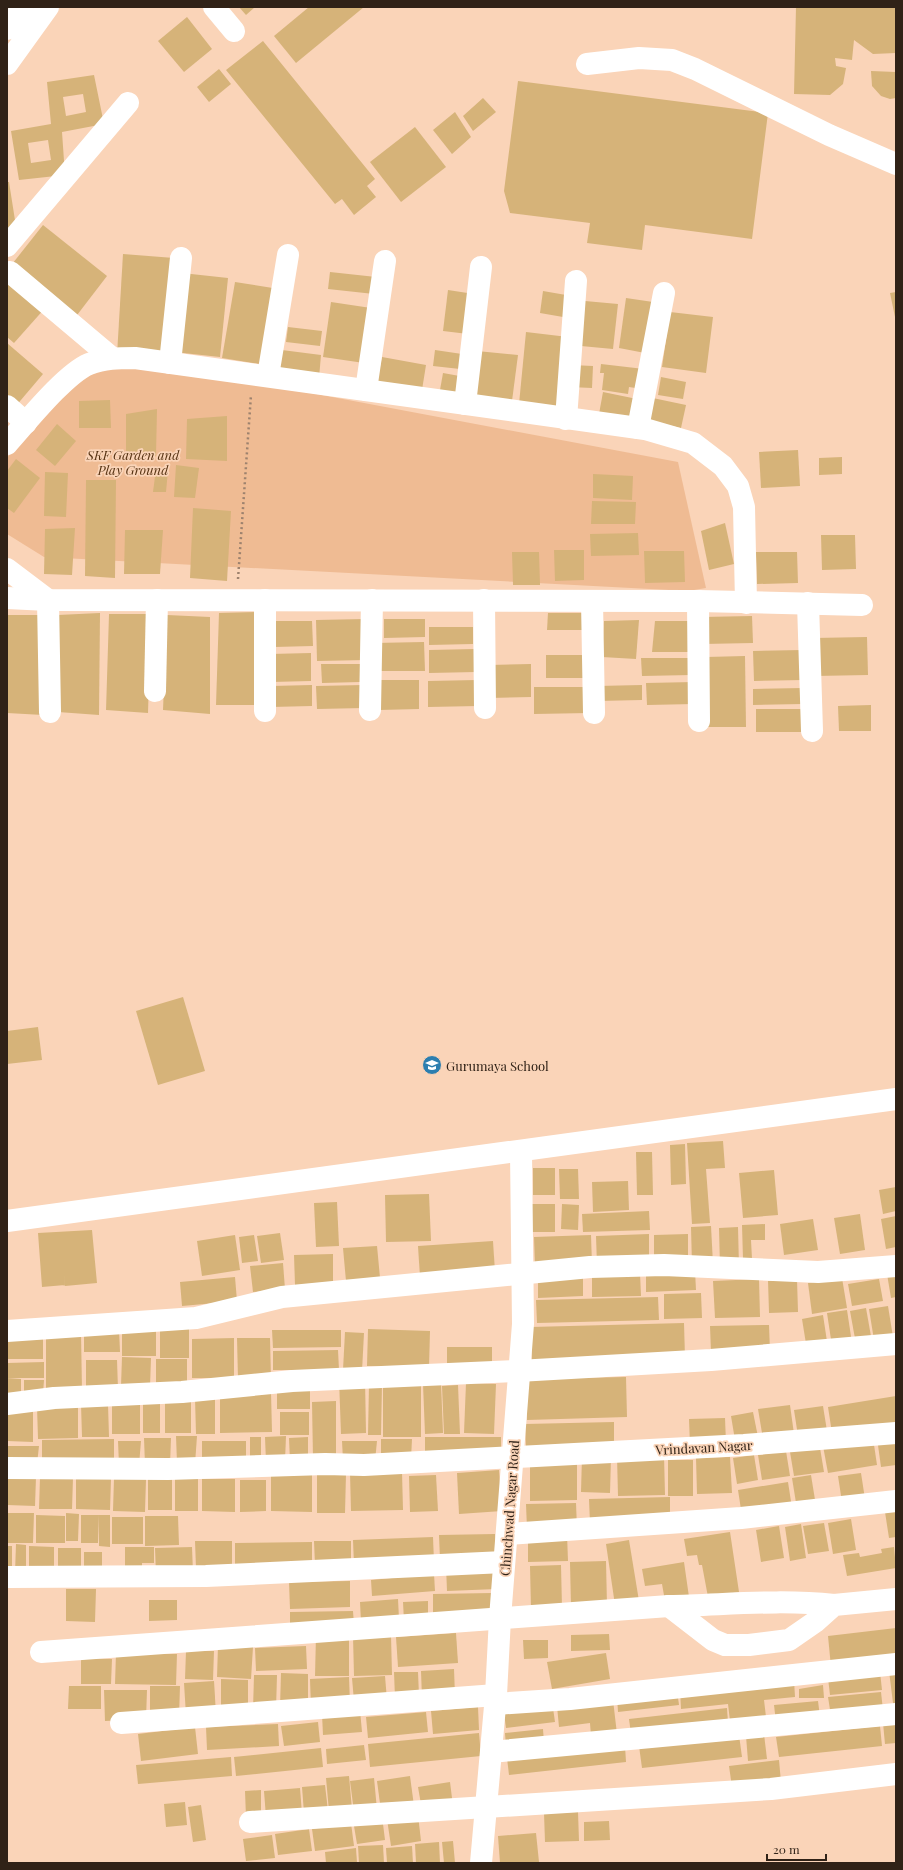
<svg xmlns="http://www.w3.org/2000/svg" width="903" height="1870" font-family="'Playfair Display',serif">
<rect width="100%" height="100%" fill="#fad4b8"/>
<path fill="#efbb93" d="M93,352L678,462L706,588L688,591L44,557L7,534V458Z"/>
<g fill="#d6b379" fill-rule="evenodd">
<path d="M239,7H255L246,15Z"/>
<path d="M309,7H364L296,63L274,36Z"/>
<path d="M796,7H896V53L873,54L854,40L852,60L835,58L836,66L846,68L843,84L830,95L794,94Z"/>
<path d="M187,17L212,49L184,72L158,41Z"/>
<path d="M263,41L375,179L367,186L376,197L354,215L342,199L335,204L226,70Z"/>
<path d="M219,69L231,84L209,102L197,87Z"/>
<path d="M871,71L896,72V98L890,99L881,96L872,86Z"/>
<path d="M94,75L104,124L62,132L65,175L19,180L11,131L51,124L47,82ZM83,94L86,112L66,116L63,97ZM48,140L51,160L31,163L28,143Z"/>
<path d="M518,81L768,113L752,239L645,225L642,250L587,243L590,223L510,213L504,191Z"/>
<path d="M483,98L496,112L473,131L463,116Z"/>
<path d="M455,112L471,137L452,154L433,130Z"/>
<path d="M415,127L446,167L401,202L370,162Z"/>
<path d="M7,182H9L17,233L7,235Z"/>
<path d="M43,225L107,276L74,319L9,268Z"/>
<path d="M123,254L174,258L168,358L117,355Z"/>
<path d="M7,272L46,307L14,343L7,337Z"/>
<path d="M330,272L376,277L374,294L328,289Z"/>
<path d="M182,273L228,278L220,357L174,352Z"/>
<path d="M235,282L279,289L266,365L222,358Z"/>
<path d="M448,290L474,294L468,334L443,331Z"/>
<path d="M543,291L566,295L563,317L540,313Z"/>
<path d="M896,292V317H895L890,293Z"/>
<path d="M626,298L653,302L645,353L619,348Z"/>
<path d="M585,301L618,304L613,349L581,346Z"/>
<path d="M331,302L371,308L364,363L323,357Z"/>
<path d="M670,312L713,317L706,373L662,367Z"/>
<path d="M288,327L322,331L320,346L286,342Z"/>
<path d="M526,332L568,337L561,408L519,404Z"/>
<path d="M7,343L43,374L15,407L7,400Z"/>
<path d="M274,349L321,355L319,378L271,372Z"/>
<path d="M435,350L462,354L460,369L433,366Z"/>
<path d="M477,351L518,355L512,401L472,396Z"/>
<path d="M382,357L426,365L422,390L377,382Z"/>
<path d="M601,364L644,369L642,389L629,387L628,394L602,390L604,373H600Z"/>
<path d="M571,365L593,366L592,388L570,387Z"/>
<path d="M443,373L465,377L461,394L440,390Z"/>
<path d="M661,377L686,382L683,399L658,395Z"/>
<path d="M603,392L637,399L633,420L599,414Z"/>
<path d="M648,397L686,405L681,428L644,420Z"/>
<path d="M110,400L111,428H79V401Z"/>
<path d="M157,409L156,456L126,455V414Z"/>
<path d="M227,416V461L186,459L187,419Z"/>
<path d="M57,424L76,441L55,466L36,450Z"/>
<path d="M798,450L800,486L761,488L759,452Z"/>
<path d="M842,457V474L819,475V458Z"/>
<path d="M16,459L40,478L14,513L7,508V471Z"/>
<path d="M176,465L199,468L195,498L174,497Z"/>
<path d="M156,469L168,470L166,492H153Z"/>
<path d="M45,472L68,473L66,517L44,516Z"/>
<path d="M593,474L633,476L632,500L593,498Z"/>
<path d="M86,480H116L115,578L85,576Z"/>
<path d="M592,501L636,502L635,524H591Z"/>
<path d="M193,508L231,511L227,581L190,578Z"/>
<path d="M725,523L734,564L709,570L701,531Z"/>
<path d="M75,528L72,575L44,574L45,529Z"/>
<path d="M125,530H163L160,574H124Z"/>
<path d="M638,533L639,555L591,556L590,534Z"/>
<path d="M821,535H855L856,569L822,570Z"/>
<path d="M554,550H584V580L555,581Z"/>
<path d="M644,551H684L685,582L645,583Z"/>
<path d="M512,552H539L540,585H513Z"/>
<path d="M756,552H797L798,583L757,584Z"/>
<path d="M257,612L258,705H216L219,613Z"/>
<path d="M100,613L99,715L58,712V615Z"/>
<path d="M548,613H583L582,630H547Z"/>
<path d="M109,614H151L148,713L106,710Z"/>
<path d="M7,615H45L43,715L7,713Z"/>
<path d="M167,615L210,617V714L163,710Z"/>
<path d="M752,616L753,643L703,644L702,617Z"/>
<path d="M365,619L366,660L317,661L316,620Z"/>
<path d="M384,619H425V637L384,638Z"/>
<path d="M639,620L636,659L602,657L604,621Z"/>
<path d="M274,621H312L313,646L274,647Z"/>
<path d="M655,621H691L689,652H652Z"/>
<path d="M429,627H473V644L429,645Z"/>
<path d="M867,637L868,675L815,676L814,638Z"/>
<path d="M424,642L425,671H375L374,643Z"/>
<path d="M475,649L476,672L429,673V650Z"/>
<path d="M802,650L803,680L754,681L753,651Z"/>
<path d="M311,653V681L271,682L270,654Z"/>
<rect x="546" y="655" width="38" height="23"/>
<path d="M745,656L746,727H708L706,657Z"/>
<path d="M641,658H690L691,675L642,676Z"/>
<path d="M321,664H360V682L322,683Z"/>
<path d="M531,664V697L489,698V665Z"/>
<path d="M378,680H419V709L379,710Z"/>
<path d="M477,680L478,706L428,707V681Z"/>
<path d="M694,682V704L647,705L646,683Z"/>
<path d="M312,685V706L271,707V686Z"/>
<path d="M363,685L364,708L317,709L316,686Z"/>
<path d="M642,685V700L597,701V686Z"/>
<path d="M534,687H588L589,713L534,714Z"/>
<path d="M803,688V704L753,705V689Z"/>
<path d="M871,705V731H839L838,706Z"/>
<path d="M756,709H805L806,732H756Z"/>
<path d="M183,997L205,1071L158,1085L136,1011Z"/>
<path d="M38,1027L42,1060L7,1064V1031Z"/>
<path d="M723,1141L725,1168L706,1169L710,1223L692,1224L687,1143Z"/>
<path d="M685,1144L686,1184L671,1185L670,1145Z"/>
<path d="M636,1152H652L653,1195H637Z"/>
<rect x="533" y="1168" width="22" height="27"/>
<path d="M559,1169H578L579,1199H560Z"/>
<path d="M774,1170L778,1215L743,1218L739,1173Z"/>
<path d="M628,1181L629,1210L593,1212L592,1182Z"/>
<path d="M896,1187V1211L883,1214L879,1190Z"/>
<path d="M429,1194L431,1241L386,1242L385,1195Z"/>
<path d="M337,1202L339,1246L316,1247L314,1203Z"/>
<rect x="530" y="1204" width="25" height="28"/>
<path d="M562,1204L579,1205L578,1230L561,1229Z"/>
<path d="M649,1211L650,1230L583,1232L582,1214Z"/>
<path d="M860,1214L865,1250L840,1254L834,1218Z"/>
<path d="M896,1216V1247L886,1249L881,1219Z"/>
<path d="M813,1219L818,1250L784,1255L780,1224Z"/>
<path d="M765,1224V1240H751L752,1259H743L742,1225Z"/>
<path d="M711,1226L713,1264L692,1265L691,1227Z"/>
<path d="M738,1227L739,1267H720L719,1228Z"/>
<path d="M92,1230L97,1283L65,1286L64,1272L65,1285L42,1287L38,1233Z"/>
<path d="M280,1233L284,1260L261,1263L257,1236Z"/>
<path d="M649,1234V1263L597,1265L596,1236Z"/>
<path d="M688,1234V1260L654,1261V1235Z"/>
<path d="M235,1235L240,1270L202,1276L197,1241Z"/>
<path d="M254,1235L258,1261L242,1263L239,1237Z"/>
<path d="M591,1235L592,1265L535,1266L534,1237Z"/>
<path d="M493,1241L495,1272L420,1277L418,1246Z"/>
<path d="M377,1246L380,1278L346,1281L343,1248Z"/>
<path d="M333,1254V1284L295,1285L294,1255Z"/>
<path d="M283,1263L285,1289L253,1292L250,1266Z"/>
<path d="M695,1271L696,1290L646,1292V1272Z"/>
<path d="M640,1273L641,1296L592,1297V1274Z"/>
<path d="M896,1273V1297L891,1298L887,1274Z"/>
<path d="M235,1277L237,1301L182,1306L180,1282Z"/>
<path d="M583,1277V1296L538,1298V1278Z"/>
<path d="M842,1278L847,1308L812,1314L808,1283Z"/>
<path d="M759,1279L760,1317L715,1318L713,1281Z"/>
<path d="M879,1279L883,1301L852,1306L848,1284Z"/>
<path d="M797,1280L798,1312L769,1313L768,1281Z"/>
<path d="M701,1293L702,1318L664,1319V1294Z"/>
<path d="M658,1297L659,1320L537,1323L536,1300Z"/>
<path d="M888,1306L893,1337L874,1340L869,1309Z"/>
<path d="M866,1308L872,1342L856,1344L850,1311Z"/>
<path d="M847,1310L852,1343L832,1346L827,1313Z"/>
<path d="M823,1315L828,1348L807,1350L802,1319Z"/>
<path d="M684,1323L685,1358L532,1362L531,1327Z"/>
<path d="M769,1325L770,1351L711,1352L710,1326Z"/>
<rect x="160" y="1326" width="29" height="32"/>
<rect x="122" y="1327" width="34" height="29"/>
<path d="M84,1328L119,1329L120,1352H84Z"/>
<path d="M368,1329L430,1331L429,1368L367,1366Z"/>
<path d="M272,1330H341V1347L273,1348Z"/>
<path d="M46,1332H81L82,1391H46Z"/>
<path d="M345,1332L364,1333L362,1371L343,1370Z"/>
<rect x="7" y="1335" width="36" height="24"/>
<path d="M234,1338V1378H192V1339Z"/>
<path d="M237,1338H270L271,1379H238Z"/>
<rect x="447" y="1347" width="45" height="18"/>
<path d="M338,1350L339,1370H273V1351Z"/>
<path d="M122,1357L151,1358L150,1387L121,1386Z"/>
<rect x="156" y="1359" width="31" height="29"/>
<path d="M86,1360H117L118,1389L86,1390Z"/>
<path d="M44,1362V1378H7V1363Z"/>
<path d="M626,1377L627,1417L527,1420L526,1379Z"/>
<path d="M7,1378L21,1379V1400H7Z"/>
<path d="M339,1379H365L366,1433L341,1434Z"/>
<path d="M24,1380H44L43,1394H24Z"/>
<path d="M441,1383L443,1433L425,1434L423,1384Z"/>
<path d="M466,1383L496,1384L494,1434L464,1433Z"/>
<path d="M369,1384H382L381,1435H368Z"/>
<rect x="383" y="1385" width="38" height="52"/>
<path d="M458,1385L460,1434H444L442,1386Z"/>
<rect x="277" y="1389" width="33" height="20"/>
<path d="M220,1392H271L272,1432L220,1433Z"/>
<rect x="143" y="1396" width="17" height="37"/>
<path d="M896,1396V1423L832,1433L828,1407Z"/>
<rect x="112" y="1397" width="28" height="37"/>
<path d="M195,1398H215V1434H196Z"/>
<rect x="165" y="1399" width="26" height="34"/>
<path d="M336,1401V1460L313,1459L312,1402Z"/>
<path d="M81,1405H108L109,1437H82Z"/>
<path d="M790,1405L794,1434L763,1439L758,1409Z"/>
<path d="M823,1406L827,1431L798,1436L794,1410Z"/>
<path d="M37,1407H78V1438L38,1439Z"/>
<path d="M7,1409H33V1442L7,1441Z"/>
<rect x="280" y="1412" width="29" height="23"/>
<path d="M753,1412L758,1437L735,1440L731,1416Z"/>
<path d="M725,1418L726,1443L690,1445L689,1419Z"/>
<path d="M614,1422V1445L526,1447L525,1424Z"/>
<path d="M896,1435V1465L881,1467L877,1438Z"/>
<path d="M176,1436H197L195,1464L177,1463Z"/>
<path d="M286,1436L285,1461L266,1462L265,1437Z"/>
<rect x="250" y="1437" width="11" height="26"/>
<path d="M308,1437V1461H290L289,1438Z"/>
<path d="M425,1437H501V1456L425,1459Z"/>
<path d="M144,1438H171L170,1465H145Z"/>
<path d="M873,1438L877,1465L828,1473L823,1446Z"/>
<path d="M114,1439V1463L42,1465V1440Z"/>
<path d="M381,1439H412L411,1459L381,1461Z"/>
<path d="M118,1441H141L139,1465H119Z"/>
<path d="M202,1441H246V1462L202,1464Z"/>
<path d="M342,1441H377L375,1461L343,1460Z"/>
<path d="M819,1442L824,1472L794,1476L789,1446Z"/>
<path d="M7,1446H39L37,1464L7,1465Z"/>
<path d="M786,1451L790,1476L762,1480L758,1455Z"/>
<path d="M664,1455L665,1495L618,1496L617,1456Z"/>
<path d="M754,1455L758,1480L737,1484L733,1458Z"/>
<path d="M582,1456L611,1457L610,1493L581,1492Z"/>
<path d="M730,1457L732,1493L697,1494L696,1458Z"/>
<path d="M530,1460H577V1500L530,1501Z"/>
<rect x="668" y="1460" width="25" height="36"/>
<path d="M499,1470L502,1511L459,1514L457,1473Z"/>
<path d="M402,1472L403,1510L351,1511L350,1473Z"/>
<path d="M861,1473L865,1499L842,1502L838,1476Z"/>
<path d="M271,1474H312V1512L271,1511Z"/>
<path d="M317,1474H346L345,1513H317Z"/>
<path d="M175,1475L198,1476V1511H175Z"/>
<path d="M436,1475L438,1511L410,1512L409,1476Z"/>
<path d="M811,1475L816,1506L797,1509L792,1478Z"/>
<path d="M7,1477H36L35,1506L7,1505Z"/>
<path d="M40,1477L73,1478L72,1509H39Z"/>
<path d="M76,1477L111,1478L110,1510L76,1509Z"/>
<path d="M114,1478L146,1479L145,1512L113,1511Z"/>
<rect x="148" y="1478" width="24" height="32"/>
<path d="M202,1479H235V1512L202,1511Z"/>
<path d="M240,1480H266V1511L240,1512Z"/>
<path d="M788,1482L792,1508L742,1516L738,1490Z"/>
<path d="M670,1497V1520L590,1523L589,1499Z"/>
<path d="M576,1503L577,1528L527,1529L526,1504Z"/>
<path d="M896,1511V1537L889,1538L885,1512Z"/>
<path d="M7,1513H34L33,1543H7Z"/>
<path d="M66,1513L79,1514L78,1541H66Z"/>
<path d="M36,1515L65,1516V1543H36Z"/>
<path d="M81,1515H99L98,1543H81Z"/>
<path d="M99,1515H110V1547L99,1546Z"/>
<path d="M145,1516H178L179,1545L145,1546Z"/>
<rect x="112" y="1517" width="31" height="27"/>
<path d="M851,1519L856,1550L833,1554L828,1523Z"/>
<path d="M824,1523L829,1551L808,1554L803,1526Z"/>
<path d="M801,1524L806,1558L790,1561L785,1527Z"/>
<path d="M779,1526L784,1558L761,1562L756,1530Z"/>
<path d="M730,1532L739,1592L708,1597L702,1565H699L697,1555L687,1556L684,1539Z"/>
<path d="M495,1534L496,1557L440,1559L439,1535Z"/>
<path d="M567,1534L568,1561L528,1562V1535Z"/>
<path d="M433,1537L434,1562L354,1565L353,1540Z"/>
<path d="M629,1540L639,1601L615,1605L606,1544Z"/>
<path d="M195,1541H232V1568H196Z"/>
<path d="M314,1541H351V1564L315,1565Z"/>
<path d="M312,1542V1565L235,1566V1543Z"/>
<path d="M16,1544L26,1545V1574L15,1573Z"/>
<rect x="7" y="1546" width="5" height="24"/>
<path d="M29,1546L54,1547V1572L29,1571Z"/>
<path d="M125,1547H154V1563H142V1574H125Z"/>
<path d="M192,1547L193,1573L156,1574L155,1548Z"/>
<path d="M894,1547L896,1568L847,1576L843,1555L859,1553L860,1557L882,1553L881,1549Z"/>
<rect x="58" y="1548" width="23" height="23"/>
<rect x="84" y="1552" width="18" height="20"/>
<path d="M606,1561L607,1606L571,1607L570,1562Z"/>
<path d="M684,1562L689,1597L665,1601L662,1584L645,1586L642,1569Z"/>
<path d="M496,1564L497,1589L447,1591L446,1566Z"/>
<path d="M561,1565L562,1608L531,1609L530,1566Z"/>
<path d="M434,1574L435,1591L372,1596L371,1580Z"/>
<path d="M350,1581V1607L290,1609L289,1582Z"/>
<path d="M66,1589H96L95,1622L66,1621Z"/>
<path d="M492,1593V1616L433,1617V1594Z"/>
<path d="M398,1599L399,1619L361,1622L360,1602Z"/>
<path d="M149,1600H177V1620L149,1621Z"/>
<path d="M428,1601V1621H404L403,1602Z"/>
<path d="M353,1611L354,1625L290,1626V1612Z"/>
<path d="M896,1628V1660L831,1667L828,1636Z"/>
<path d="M456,1633L458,1663L398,1667L396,1637Z"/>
<path d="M609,1634L610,1650L571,1651V1635Z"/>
<path d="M316,1635H349V1676H315Z"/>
<path d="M391,1635L392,1675L354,1676L353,1636Z"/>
<path d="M523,1640H548V1658L524,1659Z"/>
<path d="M218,1646L253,1647L251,1679L217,1677Z"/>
<path d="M306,1646L307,1669L256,1671L255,1648Z"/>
<path d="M186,1651H214L213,1680L185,1679Z"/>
<path d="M116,1653L177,1654L176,1685L115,1684Z"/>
<path d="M606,1653L610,1679L552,1689L547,1662Z"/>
<path d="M81,1658L112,1659L111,1684H81Z"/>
<path d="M454,1669L455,1696L422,1698L421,1671Z"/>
<path d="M896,1670V1710L894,1711L889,1671Z"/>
<path d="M394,1672H418L419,1696L395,1698Z"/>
<path d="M880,1672L882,1690L830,1695L828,1678Z"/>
<path d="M281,1673L308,1674V1708H280Z"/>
<path d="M254,1675H277L276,1710H253Z"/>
<path d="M385,1676L387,1700L354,1701L352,1678Z"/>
<path d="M349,1677L350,1704L311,1707L310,1679Z"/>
<path d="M221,1679L248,1680V1710L221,1709Z"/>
<path d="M794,1680L795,1697L764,1700L766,1717L730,1721L728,1704L681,1709L680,1690Z"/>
<path d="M214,1681L216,1714L186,1715L184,1683Z"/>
<path d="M823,1685L824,1698H799V1689Z"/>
<path d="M69,1686H101V1709H68Z"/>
<path d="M150,1686H180L179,1717L150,1716Z"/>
<path d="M104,1690H147L146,1719L105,1721Z"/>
<path d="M677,1690L679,1705L618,1712L617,1696Z"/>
<path d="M881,1692L883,1710L831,1716L828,1697Z"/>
<path d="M613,1700L617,1734L591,1736L590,1723L559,1727L557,1706Z"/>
<path d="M818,1701L820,1717L776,1722L774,1705Z"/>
<path d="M478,1707L479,1730L433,1734L431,1711Z"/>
<path d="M553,1708L555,1722L506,1728L504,1713Z"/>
<path d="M727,1708L728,1723L631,1734L629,1719Z"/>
<path d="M360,1710L362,1732L323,1735L322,1714Z"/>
<path d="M426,1712L428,1732L368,1738L366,1717Z"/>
<path d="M896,1721V1743L885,1744L883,1723Z"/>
<path d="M318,1722L320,1742L284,1746L281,1726Z"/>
<path d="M278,1724L279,1746L207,1750L206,1727Z"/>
<path d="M880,1726L882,1746L779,1757L776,1737Z"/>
<path d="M195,1727L198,1754L141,1761L138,1734Z"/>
<path d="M543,1729L544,1743L506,1747L505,1733Z"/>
<path d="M479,1733L481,1756L370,1767L368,1744Z"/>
<path d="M764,1734L767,1759L748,1761L746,1736Z"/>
<path d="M739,1735L742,1757L642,1768L639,1746Z"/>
<path d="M364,1745L366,1760L327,1764L326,1749Z"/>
<path d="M625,1746L626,1762L509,1775L507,1758Z"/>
<path d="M321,1748L323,1767L236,1776L234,1757Z"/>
<path d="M231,1757L232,1776L138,1784L136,1765Z"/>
<path d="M779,1760L781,1782L732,1787L729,1766Z"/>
<path d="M349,1776L352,1809L329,1811L326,1778Z"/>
<path d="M410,1776L414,1806L381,1811L377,1781Z"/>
<path d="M374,1778L377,1810L354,1812L350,1781Z"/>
<path d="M450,1782L453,1806L422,1810L418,1787Z"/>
<path d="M325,1785L328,1811L304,1813L302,1787Z"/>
<path d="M300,1788L302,1814L266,1817L264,1791Z"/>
<path d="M261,1790V1816L246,1817L245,1791Z"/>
<path d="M185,1802L187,1825L166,1827L164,1804Z"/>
<path d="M201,1805L206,1840L193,1842L188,1807Z"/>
<path d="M578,1812L579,1841L545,1842L544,1813Z"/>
<path d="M418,1815L421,1841L391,1846L387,1819Z"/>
<path d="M382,1816L385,1840L357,1844L353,1820Z"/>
<path d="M609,1821L610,1840L584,1841V1822Z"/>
<path d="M351,1823L354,1846L315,1851L312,1829Z"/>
<path d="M309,1829L312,1851L278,1855L275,1834Z"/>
<path d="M536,1833L539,1862L500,1863L498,1836Z"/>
<path d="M272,1835L275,1858L246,1861L243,1839Z"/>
<path d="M453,1841L455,1863H444L442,1842Z"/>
<path d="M439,1842L440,1863H416L415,1844Z"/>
<path d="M383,1845L384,1863H359L358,1846Z"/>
<path d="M412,1846L413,1863H387L386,1848Z"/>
<path d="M356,1848L357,1863H326L325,1852Z"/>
</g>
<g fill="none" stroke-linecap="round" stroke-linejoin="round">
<path stroke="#9d826e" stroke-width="2.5" stroke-dasharray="2 3" stroke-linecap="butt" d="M238,579L251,395"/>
<g stroke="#fff" stroke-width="22">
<path d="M214,7L234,31"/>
<path d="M7,29L23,7"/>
<path d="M7,64L48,7"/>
<path d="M587,64L639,58L672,60L695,69L829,135L896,164"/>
<path d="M7,246L128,103"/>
<path d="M10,272L112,358"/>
<path d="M170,363L181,258"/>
<path d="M268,376L288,255"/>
<path d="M366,390L385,261"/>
<path d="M465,404L481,267"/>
<path d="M7,406L26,423"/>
<path d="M566,419L576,281"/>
<path d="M638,428L664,293"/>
<path d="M7,444C26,423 65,374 89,364C104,358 119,358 135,358L645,429L693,443L723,466L738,486L744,507L746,603"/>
<path d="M7,569L48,600L50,712"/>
<path d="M7,598L48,600L698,601L862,605"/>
<path d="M484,600L485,708"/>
<path d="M592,601L594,713"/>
<path d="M698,601L699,721"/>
<path d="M808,603L812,731"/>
<path d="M155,691L157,600"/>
<path d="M370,710L372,600"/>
<path d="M265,711V600"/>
<path d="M7,1221L896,1099"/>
<path d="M7,1331L196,1318L282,1297L590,1267L664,1265L818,1272L896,1266"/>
<path d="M7,1404L54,1398L182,1392L292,1381L518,1371L711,1360L896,1344"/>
<path d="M7,1468L168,1469L325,1464L364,1465L744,1445L896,1433"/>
<path d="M507,1534L741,1518L896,1501"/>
<path d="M7,1577L206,1576L504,1562"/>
<path d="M669,1606L713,1640L725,1645H749L789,1640L815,1622L834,1605L896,1599"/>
<path d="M41,1652L669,1606C725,1605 779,1599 834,1605"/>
<path d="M495,1704L570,1699L896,1664"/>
<path d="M121,1723L496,1695"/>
<path d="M491,1752L896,1714"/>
<path d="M250,1822L771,1789L896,1774"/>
<path d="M481,1863L496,1695L500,1618L523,1324L521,1152"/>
</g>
</g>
<defs>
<symbol id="school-disc" viewBox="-11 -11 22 22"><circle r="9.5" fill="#2c7eaf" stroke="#fad4b8"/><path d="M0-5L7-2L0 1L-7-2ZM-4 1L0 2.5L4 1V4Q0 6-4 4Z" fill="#fff"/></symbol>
</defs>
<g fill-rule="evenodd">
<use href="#school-disc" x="421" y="1054" width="22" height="22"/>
</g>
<g text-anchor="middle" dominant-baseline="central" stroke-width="3.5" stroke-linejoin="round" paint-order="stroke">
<g font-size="13" font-style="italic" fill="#563212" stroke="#fad4b8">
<text x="133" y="454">SKF Garden and<tspan x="133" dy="15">Play Ground</tspan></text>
</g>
<g font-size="13" fill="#302217" stroke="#fad4b8" text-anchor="start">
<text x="446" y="1065">Gurumaya School</text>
</g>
<g font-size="13" fill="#302217" stroke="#fad4b8">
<text transform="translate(704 1447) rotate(-3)">Vrindavan Nagar</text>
<text transform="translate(509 1508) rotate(-86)">Chinchwad Nagar Road</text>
</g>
</g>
<rect width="903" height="1870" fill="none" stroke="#302217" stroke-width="16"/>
<path d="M767 1854v6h59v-6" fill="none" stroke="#302217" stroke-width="2"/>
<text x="773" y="1854" font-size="12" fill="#302217" stroke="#fad4b8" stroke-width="3" paint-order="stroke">20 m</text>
</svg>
